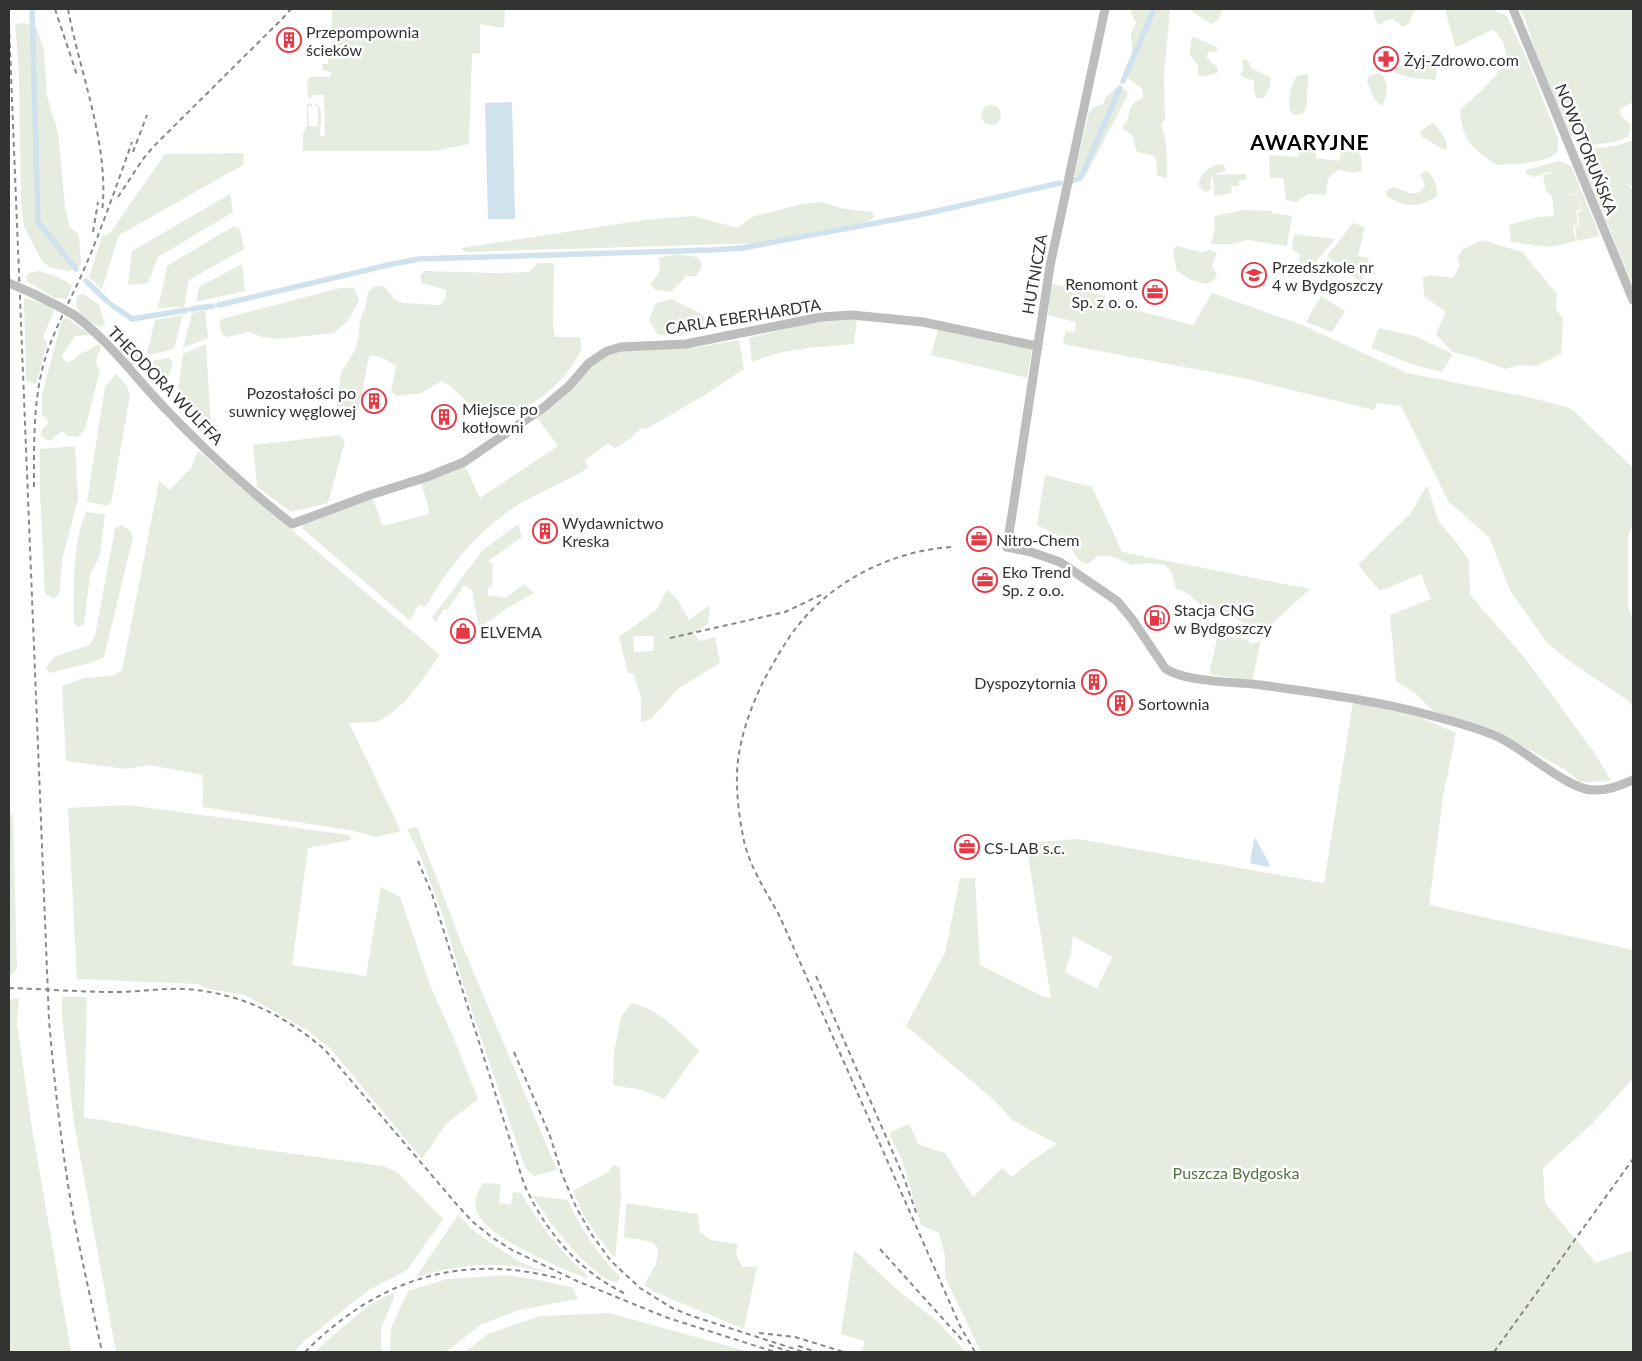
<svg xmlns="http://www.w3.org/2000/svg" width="1642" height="1361" font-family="Lato,sans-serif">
<rect width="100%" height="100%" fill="#fff"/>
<g fill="#e6ecdf" fill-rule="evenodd">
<path d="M332,9H505L504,28L480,24V53L472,54L469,144L434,151H303V134L307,126V105L309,103L312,104V106H308L309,126H318V106H315V103C326,107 319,126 320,135L322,137L325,136L324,95H312L311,98H308L307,81L311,77H331V72L323,70L322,64H328V47L332,49Z"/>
<path d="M1132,9H1170L1164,75L1165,119L1161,125C1168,141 1167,161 1167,178L1157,175L1156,159L1152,155L1137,152L1132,135L1123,129V125L1127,122C1130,109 1130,102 1143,98L1142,89L1128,78L1124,72L1132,53L1131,33L1136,23L1131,12Z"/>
<path d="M1189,9H1223L1218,20L1211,24Z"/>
<path d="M1373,9H1415V10L1409,23L1403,27L1393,19L1387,20L1380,25L1376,22Z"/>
<path d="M1445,9H1495V11L1507,16L1527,59L1558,138L1570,134L1537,56L1524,16L1519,9H1633V102L1620,109L1621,116L1631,125L1628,137L1614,142L1586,146L1570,135L1558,138C1558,143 1559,150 1556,153C1545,164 1511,164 1497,165C1472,148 1462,141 1460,110C1472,99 1509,69 1506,52C1505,45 1500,36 1495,31L1492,30L1459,46H1455Z"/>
<path d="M25,23L37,29L44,50L47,96L58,132L65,206L70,228L79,234L81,265L69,271L49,267L42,261L24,227L21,203L19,72L15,24Z"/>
<path d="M1194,37L1217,47V51L1209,52L1206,57L1218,68L1217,73L1202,77L1198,75V64C1187,56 1190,51 1192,38Z"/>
<path d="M1428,56L1437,68L1436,78L1434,80L1412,78L1395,73V68L1400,66L1417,68L1423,58Z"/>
<path d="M1245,59L1248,61L1252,69L1270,77V86L1264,98H1257L1254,92V81L1240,75L1243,70L1242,60Z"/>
<path d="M1378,73C1390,77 1388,97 1382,106C1373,101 1371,90 1367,81L1369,76Z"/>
<path d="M1306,74L1308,75C1310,82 1307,86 1307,92C1307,104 1308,118 1292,114C1286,103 1291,85 1297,76Z"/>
<path d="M1116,88L1127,90V96L1087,173L1081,179L1074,175L1089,112L1094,107L1103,104L1106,97Z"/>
<circle cx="991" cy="115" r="10"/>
<path d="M1434,123L1446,140L1447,148L1444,150L1421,136L1420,132L1427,126Z"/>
<path d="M1633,140V187L1624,182L1633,190V286L1580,159L1591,149L1619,145Z"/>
<path d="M1304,141L1317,145L1316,158L1339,161L1341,151L1359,152L1361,157L1362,170L1359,172L1356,171V173L1339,170L1328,178L1326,195L1308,194L1296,202L1286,200L1283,178H1270L1269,155L1299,157L1300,144Z"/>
<path d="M244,153L243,165L119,235L102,289L89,277L102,236L110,233L165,154Z"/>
<path d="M1559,161L1571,166L1600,236L1577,241L1575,227H1579L1578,212L1582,211L1579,195L1570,194L1562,170L1570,195L1579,196L1581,209L1576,211L1578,225L1573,226L1576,241L1551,247L1511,242L1509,225L1537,217L1554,216L1552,196L1546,191L1543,175L1559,171L1544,173L1534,177L1526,174V170Z"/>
<path d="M1220,164L1224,166L1226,170L1214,175L1246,174V180H1239V186H1231L1232,193L1214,196L1213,175L1210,180L1211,190C1206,193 1202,191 1199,186C1199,174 1209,166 1220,164Z"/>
<path d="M1426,171C1434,176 1438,186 1437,196C1422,208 1403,208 1387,196L1386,192L1388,189L1394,187C1405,191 1419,200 1425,185L1420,174Z"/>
<path d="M230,194L233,212L158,257L148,283L128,285L132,251Z"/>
<path d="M823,202L840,208L872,212L874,218L866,222L761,243L466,252L461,248L645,220L692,216L738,228L752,217L801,204Z"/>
<path d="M1243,210L1272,211V213L1292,216L1287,246L1248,240L1232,244H1211L1215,227L1214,216Z"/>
<path d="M1353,223L1365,227L1358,256L1369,258L1361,282L1327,256Z"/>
<path d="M234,226L240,229L244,249L189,280L184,307L158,308L167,266Z"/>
<path d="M1294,234L1335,239L1317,260L1314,269L1299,263L1300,255L1292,249Z"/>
<path d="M1482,240L1522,252L1557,294L1556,309L1563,319L1561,354L1537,366L1519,365L1505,369L1473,357L1452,352L1436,334L1446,312L1424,296L1423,277L1430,275L1453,278L1460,265L1457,259L1462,250Z"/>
<path d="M1177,246L1201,252L1209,250L1217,253L1212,266L1217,275L1214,280L1207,284L1191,280L1176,270C1176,262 1172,257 1174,248Z"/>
<path d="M676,254L697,257L701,262L702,268L696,276H686L679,284L670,292L656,290L650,285L660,271L659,258Z"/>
<path d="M538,263H554L553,328L555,337H579C586,350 575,360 568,371C557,386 529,412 509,410C503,410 496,406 490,406C483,405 478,409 472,405C460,398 454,385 441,381L422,393L396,396L391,391L396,366L385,359L373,355L369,357L359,407L352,415H343L336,408L341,373L355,350L359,336V328L362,314L365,309L368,292L375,286H384L395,300L403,303L440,305L446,298V290L422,283L420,276L424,271L496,273L529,272Z"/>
<path d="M242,264L245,291L196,302L199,287Z"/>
<path d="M39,271L60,278L72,285L67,299L55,298L28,282L26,277L28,273Z"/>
<path d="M1051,283L1105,296V302L1193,325L1212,293L1302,325L1407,373L1532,398L1566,407L1574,411L1633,468V526L1628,535V609L1633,618V707L1629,701L1576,666L1547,643L1510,590L1489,537L1448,501L1401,406L1377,403L1374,410L1242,378L1063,344L1066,331L1075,332L1076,322L1048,315Z"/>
<path d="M340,288H354L359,300L348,321L334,333L279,339L262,337L249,332L227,337L222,334L219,324L222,319Z"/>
<path d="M84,294L99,305L105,325L101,327C87,321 71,311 78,295Z"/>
<path d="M1321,296L1345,311L1332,332L1306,322Z"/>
<path d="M26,298L52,307L54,311L43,337L47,343L36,384L26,380L24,299Z"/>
<path d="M672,299C683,306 695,309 704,316C706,338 673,336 658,335L649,320L656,303Z"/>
<path d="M205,310L208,338L183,348L192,313Z"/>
<path d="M183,315L174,349L150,355L147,353L155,320Z"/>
<path d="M67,318L91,335L75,336L63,354L62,357L66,362C74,362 74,358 80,354C87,350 89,352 95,345H99L101,347C98,357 93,362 100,370L85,429L78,437L67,436L63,431L59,433L51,441L45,439L41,435L42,429L48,424L47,419L42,414V394L62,320Z"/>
<path d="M823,320H857L854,344C820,347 784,348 752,362L749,338Z"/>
<path d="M1379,328L1415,336L1453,354L1442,372L1417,366L1371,348Z"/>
<path d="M938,329L1032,349L1027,378L931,355Z"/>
<path d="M134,338L141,352L138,362L134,365L130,364L122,349V345L129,339Z"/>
<path d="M739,340L744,369L703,396L648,428L640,429L630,439L615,448L608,443L585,460L588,468C571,479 552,486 534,496C488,519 451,562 426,606L418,605L410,621L303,529V524L373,499L383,526L429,514V510L421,482L464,464L480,498L558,446L535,415L593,360L619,350L693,348Z"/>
<path d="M206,344L211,426L220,438L215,442L193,424L177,396L183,354Z"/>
<path d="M169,358L173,362L170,373L164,382H161L152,361Z"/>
<path d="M116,374L127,386L130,396L111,503L108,506L89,502L87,501L105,387Z"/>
<path d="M339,435L345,441L328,503L291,512L257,487L253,445Z"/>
<path d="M75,446L78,499L62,560L60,591L54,599L45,594L40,493V449Z"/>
<path d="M198,451L440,655C425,676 404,709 380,720C372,724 358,722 349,723L401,831L375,837L354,831L203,807V775L149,765L126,769L66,761L62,686L83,678L111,676L122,671L159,481L170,490L191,468Z"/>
<path d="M1045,475L1092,487L1122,552L1310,589L1263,632L1221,611L1205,610C1197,601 1188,591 1176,589L1171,571L1165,565L1147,563L1132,565L1108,555L1096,557L1088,564C1076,562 1075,553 1069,544C1064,537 1045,529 1037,525Z"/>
<path d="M1427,485L1439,522L1454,539L1469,560L1470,595L1525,658L1596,755L1611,781L1580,782L1564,769L1501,734L1436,714L1416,694L1396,681L1390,615L1431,599L1421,574L1380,591L1358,565L1411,513Z"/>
<path d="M86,512L105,514L100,555L90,575L84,624L79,627L74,624C74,590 72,543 86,512Z"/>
<path d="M518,524L522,537L488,561L493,564L492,587L488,588V595L506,598L524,584L534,593L506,609L479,628L472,590L464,585L448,609H444L436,622L432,618L482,551Z"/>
<path d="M121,525L131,531L133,538L104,657L90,663L51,673L48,671L46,667L54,657L89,645L95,636L115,528Z"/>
<path d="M667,590L677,599L689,620L710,605L708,624L693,633L700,641L715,637L720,663L679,688L651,719L641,722V698L634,674L628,673L619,637L657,609ZM654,636L653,651L634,652L633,636Z"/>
<path d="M1218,635L1245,639L1252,644L1261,641L1252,681L1209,674Z"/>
<path d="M1353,702L1421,718L1456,733L1443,797L1429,905L1633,950V1078L1593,1123L1543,1168L1545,1203L1596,1263L1633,1250V1352H981L945,1277V1256L939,1233L921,1225L903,1162L889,1133L909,1124L919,1145L945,1153L973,1197L1002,1168L1012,1177L1031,1161L1057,1144L1012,1120L993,1099L906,1026L945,953L960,878H975L980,965L1044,997L1051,998L1026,843L1079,839L1324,883ZM1073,936L1112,957L1097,989L1065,972L1071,953Z"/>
<path d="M128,805L350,835L351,840L308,848L292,965L366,976L381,887L400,897L432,990L452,1034L478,1099L446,1124L422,1159L330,1048L307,1030L245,995L209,989L198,984L77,979L68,808Z"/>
<path d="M9,815H13L17,969L9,977Z"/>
<path d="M417,827L463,947L557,1170L534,1176L525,1168L464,987L444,919L421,857L407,829Z"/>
<path d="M62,997H87L84,1118L103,1120L231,1145L383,1166L397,1172L443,1219L407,1270L369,1290L304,1341L294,1352H116L74,1123L62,1017Z"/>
<path d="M19,998L17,1023L32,1128L71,1352H9V1000Z"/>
<path d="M631,1003C658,1009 680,1031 699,1051L664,1099L642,1090L613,1085L614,1052L621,1017Z"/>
<path d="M614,1165L620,1168L621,1197L615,1258C598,1238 582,1216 573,1191L608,1172Z"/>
<path d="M483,1183L501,1184L499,1203L511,1205L513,1192L521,1193C540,1225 560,1252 588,1276L587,1279C561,1267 481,1237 476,1208C474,1198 478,1192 483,1183Z"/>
<path d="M533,1196L568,1200C580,1229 598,1254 620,1277L617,1282C607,1282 599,1273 591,1267C567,1246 550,1223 533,1196Z"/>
<path d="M626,1203L698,1214L700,1232L711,1240L738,1244L736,1254L742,1267H757L744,1329L657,1293L644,1285L656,1264L658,1248L652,1242L624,1237Z"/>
<path d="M458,1215L476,1233L520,1262L549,1273C537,1271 524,1267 512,1266C480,1262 446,1268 416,1277Z"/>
<path d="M854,1250L900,1292L938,1322L966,1352H861L865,1341L841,1334Z"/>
<path d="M507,1275L533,1279L572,1287L578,1299L519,1310L480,1325L446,1352H390L391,1328L408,1291L447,1279Z"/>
<path d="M393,1293L394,1298L381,1328V1352H314L369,1305Z"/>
<path d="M609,1313L750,1352H465L488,1334L540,1316Z"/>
</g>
<g fill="#cfe2ee">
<path d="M512,102L515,219H488L485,103Z"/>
<path d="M1254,839H1256L1270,865L1268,867L1250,863Z"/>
</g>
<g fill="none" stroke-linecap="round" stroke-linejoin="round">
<g stroke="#cfe2ee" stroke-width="5.5">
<path d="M32,9L38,222L76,269"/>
<path d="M1123,81L1154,9"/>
<path d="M1072,181L1080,178L1082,175L1120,88"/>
<path d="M86,281L108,302"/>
<path d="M112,305L132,319L187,310"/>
<path d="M219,305L388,265L419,259L712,250L742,248L924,214L1060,183"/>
<path d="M192,309L213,306"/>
</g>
<g stroke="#bdbdbd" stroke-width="9">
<path d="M1105,9L1050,266L1007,547L1031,552L1060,562L1117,601L1132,619L1165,668C1182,682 1237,682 1261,685C1317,693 1374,700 1429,715C1452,721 1476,727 1498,737C1523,748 1568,790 1593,790C1607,791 1621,785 1633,780"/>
<path d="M1513,9L1633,300"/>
<path d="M34,294L58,306"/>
<path d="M74,315C107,339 132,373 159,402C200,446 245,487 292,524L370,495L427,477L464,462L543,408L569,386L589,363L607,351L621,347L686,344L821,317L852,315L923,322L1037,346"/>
</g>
<g stroke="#888" stroke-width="2" stroke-dasharray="5 4" stroke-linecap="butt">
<path d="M55,9L77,75"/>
<path d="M68,9C80,74 110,146 102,212"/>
<path d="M9,25L49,1020C54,1078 60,1134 69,1191C78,1245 91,1299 102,1352"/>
<path d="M133,152L147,115"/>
<path d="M118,197L143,159L154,146L283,18L291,9"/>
<path d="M93,232L98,202"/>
<path d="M34,487C34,447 33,405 43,366C52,333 68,305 82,274C101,231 116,187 132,142"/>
<path d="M951,547C894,551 837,578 800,623C786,640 775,660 764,680C749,710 736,748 737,781C737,801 740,822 744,841C750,867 765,890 778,913C783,923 787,933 792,944L960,1326L975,1352"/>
<path d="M670,638L785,612L823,594"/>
<path d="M1633,806V807"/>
<path d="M418,861L432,894L524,1184C545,1231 579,1272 626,1294"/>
<path d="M816,976L904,1178L917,1215"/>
<path d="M9,988C44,989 80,992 116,992C139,992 161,988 184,989C238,992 285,1015 325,1050L458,1206L474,1223L493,1238L512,1250L577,1281L668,1318L775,1352"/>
<path d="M514,1052L550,1136L562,1174L576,1207L592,1235L611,1261L640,1288L672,1308L692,1316L804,1352"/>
<path d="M880,1249L962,1340"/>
<path d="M759,1333L795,1337L844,1352"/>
<path d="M769,1345L791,1352"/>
<path d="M798,1346L817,1352"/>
<path d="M305,1352C378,1279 461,1252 561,1279"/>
<path d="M1494,1352L1633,1159"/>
</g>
<g stroke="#bdbdbd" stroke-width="9">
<path d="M9,283L34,294"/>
<path d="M58,306L74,315"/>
</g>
</g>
<defs>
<symbol id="building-ring" viewBox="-11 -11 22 22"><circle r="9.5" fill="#fff" stroke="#e63946" stroke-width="1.5"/><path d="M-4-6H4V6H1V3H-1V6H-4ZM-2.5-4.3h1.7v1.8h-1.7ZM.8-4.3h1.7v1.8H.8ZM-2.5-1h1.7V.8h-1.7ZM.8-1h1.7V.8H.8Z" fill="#e63946"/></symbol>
<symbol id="pharmacy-ring" viewBox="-11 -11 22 22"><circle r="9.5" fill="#fff" stroke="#e63946" stroke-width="1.5"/><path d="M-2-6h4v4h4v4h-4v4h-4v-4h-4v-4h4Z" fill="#e63946"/></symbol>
<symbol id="school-ring" viewBox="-11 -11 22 22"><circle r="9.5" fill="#fff" stroke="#e63946" stroke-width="1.5"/><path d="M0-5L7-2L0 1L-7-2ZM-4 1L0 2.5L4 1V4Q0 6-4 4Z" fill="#e63946"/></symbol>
<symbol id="office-ring" viewBox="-11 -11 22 22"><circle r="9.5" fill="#fff" stroke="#e63946" stroke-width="1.5"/><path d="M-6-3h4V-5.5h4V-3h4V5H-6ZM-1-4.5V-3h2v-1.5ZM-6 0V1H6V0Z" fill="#e63946"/></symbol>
<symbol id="fuel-ring" viewBox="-11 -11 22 22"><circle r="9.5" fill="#fff" stroke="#e63946" stroke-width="1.5"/><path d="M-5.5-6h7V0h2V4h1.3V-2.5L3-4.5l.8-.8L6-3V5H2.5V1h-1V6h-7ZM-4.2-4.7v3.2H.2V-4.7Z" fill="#e63946"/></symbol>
<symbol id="shop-ring" viewBox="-11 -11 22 22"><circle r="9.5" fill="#fff" stroke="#e63946" stroke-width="1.5"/><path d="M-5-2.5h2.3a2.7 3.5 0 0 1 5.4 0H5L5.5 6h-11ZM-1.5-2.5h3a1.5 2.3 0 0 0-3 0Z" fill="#e63946"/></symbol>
</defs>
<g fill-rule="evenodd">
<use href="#building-ring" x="275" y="26" width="28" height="28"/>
<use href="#pharmacy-ring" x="1372" y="45" width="28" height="28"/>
<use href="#school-ring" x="1240" y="261" width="28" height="28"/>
<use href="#office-ring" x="1141" y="278" width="28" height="28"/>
<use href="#building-ring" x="360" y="387" width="28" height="28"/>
<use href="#building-ring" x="430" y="403" width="28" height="28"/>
<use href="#building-ring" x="531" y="517" width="28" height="28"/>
<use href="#office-ring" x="965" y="525" width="28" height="28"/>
<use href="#office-ring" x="971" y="566" width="28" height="28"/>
<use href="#fuel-ring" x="1143" y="604" width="28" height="28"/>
<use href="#shop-ring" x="449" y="617" width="28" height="28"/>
<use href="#building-ring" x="1080" y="668" width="28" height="28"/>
<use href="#building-ring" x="1106" y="689" width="28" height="28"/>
<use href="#office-ring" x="953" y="833" width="28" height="28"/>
</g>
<g text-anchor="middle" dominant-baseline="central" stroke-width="5" stroke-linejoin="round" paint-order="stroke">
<g font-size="16" fill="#333" stroke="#fff" text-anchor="start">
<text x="306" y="31">Przepompownia<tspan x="306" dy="18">ścieków</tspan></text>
<text x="1404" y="59">Żyj-Zdrowo.com</text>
<text x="1272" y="266">Przedszkole nr<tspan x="1272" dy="18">4 w Bydgoszczy</tspan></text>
<text x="1138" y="283" text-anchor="end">Renomont<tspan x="1138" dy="18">Sp. z o. o.</tspan></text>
<text x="356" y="392" text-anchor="end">Pozostałości po<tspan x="356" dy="18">suwnicy węglowej</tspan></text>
<text x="462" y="408">Miejsce po<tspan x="462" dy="18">kotłowni</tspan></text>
<text x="562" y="522">Wydawnictwo<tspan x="562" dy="18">Kreska</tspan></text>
<text x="996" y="539">Nitro-Chem</text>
<text x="1002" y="571">Eko Trend<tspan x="1002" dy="18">Sp. z o.o.</tspan></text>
<text x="1174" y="609">Stacja CNG<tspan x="1174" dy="18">w Bydgoszczy</tspan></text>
<text x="480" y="631">ELVEMA</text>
<text x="1076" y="682" text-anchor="end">Dyspozytornia</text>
<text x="1138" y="703">Sortownia</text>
<text x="984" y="847">CS-LAB s.c.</text>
</g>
<g font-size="16" fill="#333" stroke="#fff">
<text transform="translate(1587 149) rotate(68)">NOWOTORUŃSKA</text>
<text transform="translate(1034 274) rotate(-80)">HUTNICZA</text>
<text transform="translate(743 316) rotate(-9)">CARLA EBERHARDTA</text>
<text transform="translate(166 385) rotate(46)">THEODORA WULFFA</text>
</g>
<g font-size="16" fill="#56703f" stroke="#fff">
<text x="1236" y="1172">Puszcza Bydgoska</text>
</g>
<g font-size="21" font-weight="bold" letter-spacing="1" fill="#000" stroke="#fff">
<text x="1310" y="141">AWARYJNE</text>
</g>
</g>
<rect width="1642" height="1361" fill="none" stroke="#333333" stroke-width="20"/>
</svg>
